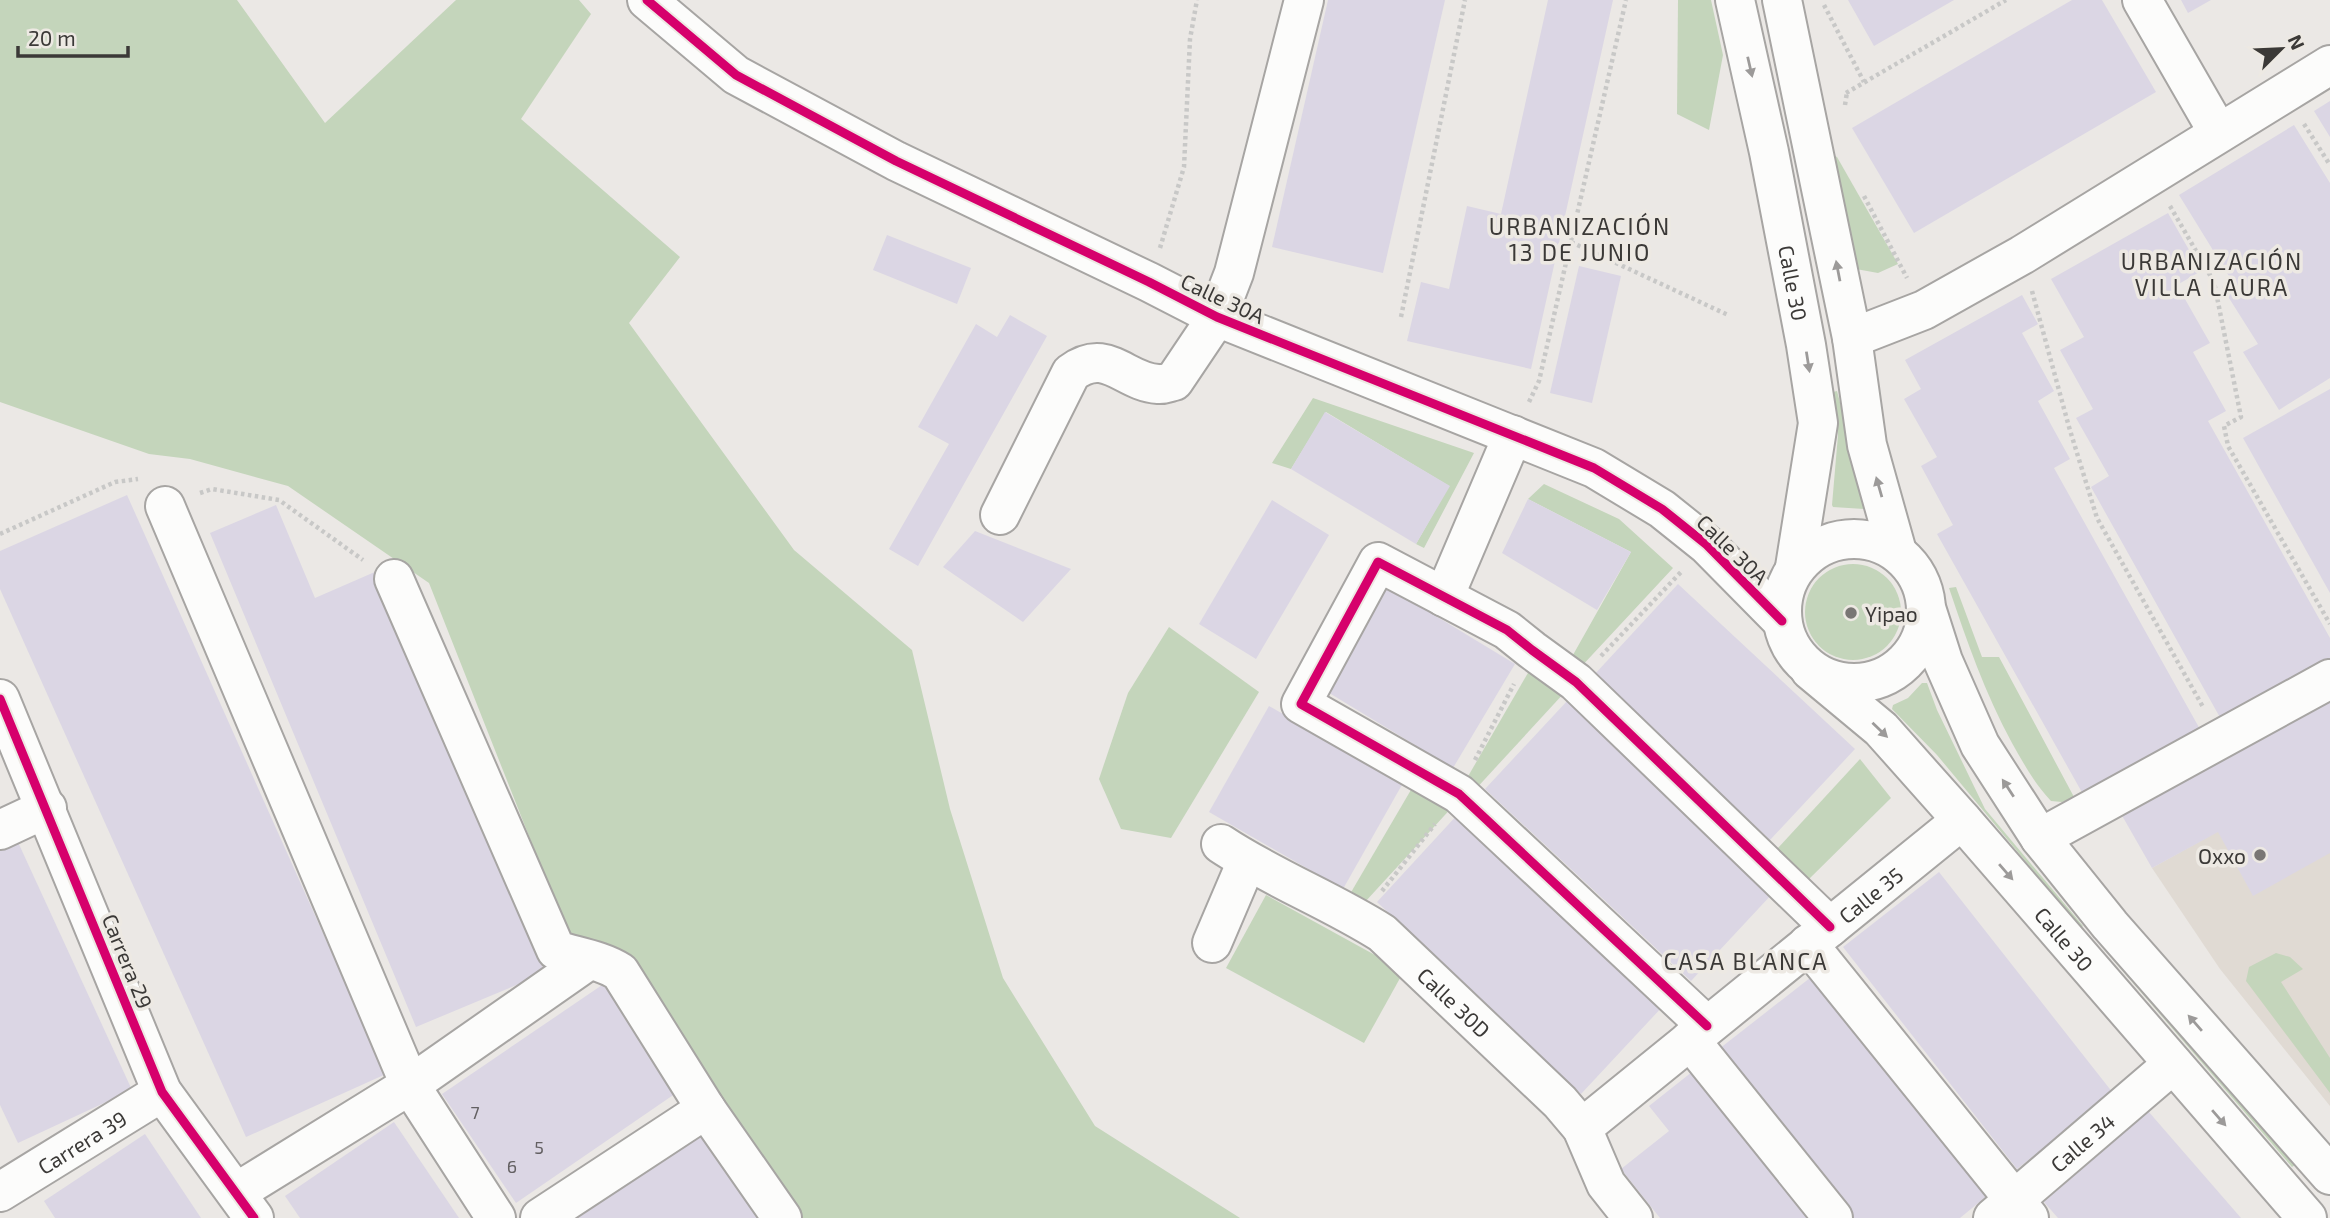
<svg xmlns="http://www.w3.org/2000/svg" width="2330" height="1218" font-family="'Exo 2',sans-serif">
<rect width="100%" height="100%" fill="#ebe8e5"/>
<path fill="#e0dad3" d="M2330,769V1106L2220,969L2152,868Z"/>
<g fill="#c4d5bb">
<path d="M0,0H237L325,123L456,0H579L591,14L521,119L680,257L629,323L794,550L912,650L950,809L1003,978L1095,1126L1240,1218H800L621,950L568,935L429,583L288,486L190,459L149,454L0,402Z"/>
<path d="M1678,0H1711L1723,55L1709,130L1677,114Z"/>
<path d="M1831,154L1837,157L1898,264L1878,273L1856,269Z"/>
<path d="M1837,391L1867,505L1864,509L1833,507L1832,505L1838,435L1833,392Z"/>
<path d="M1313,398L1474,453L1424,548L1416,544L1449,486L1326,412L1291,469L1272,463Z"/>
<path d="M1544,484L1619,519L1673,568L1579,669L1569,662L1631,552L1528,499Z"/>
<circle cx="1853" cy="612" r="48"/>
<path d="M1956,587L1982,657H1999L2074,797L2062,802L2051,801C2034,783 2024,764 2012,743C1985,693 1967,642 1949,588Z"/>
<path d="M1169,627L1259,692L1171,838L1121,829L1099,779L1128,693Z"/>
<path d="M1532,666L1565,692L1473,792L1463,785Z"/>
<path d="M1922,683H1927L1937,710L1985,809L2083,926L2081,928L1937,755L1892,709L1893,705L1908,698Z"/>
<path d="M1860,759L1891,798L1804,884L1791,872L1777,849Z"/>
<path d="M1415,783L1455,804L1365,902L1350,894Z"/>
<path d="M1266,895L1404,971L1364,1043L1226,968Z"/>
<path d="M2103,945L2295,1165L2292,1167L2101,946Z"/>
<path d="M2276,953L2290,957L2303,969L2281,982L2330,1058V1093L2246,981L2249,967Z"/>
</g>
<g fill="#dbd6e4">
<path d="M1328,0H1445L1383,273L1272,247Z"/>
<path d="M1548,0H1613L1531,369L1407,341L1421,282L1449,289L1467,206L1501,214Z"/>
<path d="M1848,0H1954L1874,46Z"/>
<path d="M2072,0H2102L2156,92L1914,233L1852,128Z"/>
<path d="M2181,0H2211L2188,13Z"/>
<path d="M2330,101V137L2314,111Z"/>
<path d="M2294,125L2330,183V378L2279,410L2243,352L2258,344L2222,287L2232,281L2179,195Z"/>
<path d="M2168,213L2201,271L2177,285L2210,343L2193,352L2226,411L2208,421L2330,638V660L2222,721L2091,487L2109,476L2076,418L2093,409L2060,350L2084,337L2051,279Z"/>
<path d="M887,235L971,268L957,304L873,270Z"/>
<path d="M1579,266L1621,276L1592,403L1550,393Z"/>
<path d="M2022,295L2038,324L2022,333L2054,391L2038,401L2070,459L2054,468L2201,731L2084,796L1937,534L1953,525L1921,466L1937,457L1904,399L1921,389L1905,360Z"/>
<path d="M1010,315L1047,336L918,566L889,549L949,444L918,427L976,324L997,337Z"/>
<path d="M2330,389V593L2243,438Z"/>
<path d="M1325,412L1450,486L1416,544L1291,469Z"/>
<path d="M127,495L386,1074L246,1137L0,589V551Z"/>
<path d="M1528,499L1631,552L1597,610L1502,553Z"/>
<path d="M1272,500L1329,535L1256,659L1199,624Z"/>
<path d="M276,505L315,598L377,571L545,973L416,1027L210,533Z"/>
<path d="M975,531L1071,569L1023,622L943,567Z"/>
<path d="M1383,584L1515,664L1453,768L1321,688Z"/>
<path d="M1678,584L1855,749L1770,840L1594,675Z"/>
<path d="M2330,695V853L2253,896L2218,832L2152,868L2120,812Z"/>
<path d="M1568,700L1773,893L1691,981L1485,789Z"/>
<path d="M1269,706L1403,783L1343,889L1209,812Z"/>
<path d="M1459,813L1664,1005L1581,1094L1377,902Z"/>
<path d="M17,840L132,1090L18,1143L0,1105V848Z"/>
<path d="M1939,872L2113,1093L2017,1169L1843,947Z"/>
<path d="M1815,974L1988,1195L1960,1218H1851L1719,1049Z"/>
<path d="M608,981L682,1089L516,1203L442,1094Z"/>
<path d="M1697,1068L1814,1218H1660L1621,1169L1669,1131L1649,1106Z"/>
<path d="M2148,1111L2241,1218H2058L2044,1202Z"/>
<path d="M394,1122L459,1218H300L285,1196Z"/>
<path d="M708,1129L769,1218H578L681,1147Z"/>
<path d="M145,1134L201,1218H55L44,1201Z"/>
</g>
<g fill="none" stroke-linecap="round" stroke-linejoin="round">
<defs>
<g id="minor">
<path d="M647,0L736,75L896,161L1149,282L1217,317L1594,468L1662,509L1707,545L1782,621"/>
<path d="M2142,0L2218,132"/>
<path d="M1852,338L1924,310L2022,255L2330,65"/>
<path d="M165,506L410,1085L496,1218"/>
<path d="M1000,515L1071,373C1107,346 1124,382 1158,384C1163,385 1169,382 1174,381L1217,317L1234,273L1304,0"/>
<path d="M394,579L556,950C578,957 601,960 620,972L706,1109L782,1218"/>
<path d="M1444,597L1513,435"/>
<path d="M0,699L162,1092L254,1218"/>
<path d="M0,830L47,808"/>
<path d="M2040,838L2330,679"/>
<path id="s1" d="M1221,844C1272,878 1330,900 1382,933L1560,1102L1582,1128L1606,1184L1633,1218"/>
<path d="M1212,943L1247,861"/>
<path d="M1808,944L2029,1218"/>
<path d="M1707,1026L1459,794L1301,704L1378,562L1507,630L1532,650L1576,682L1830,927"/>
<path d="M1690,1040L1833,1218"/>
<path id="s2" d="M1582,1128L1962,820"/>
<path id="s3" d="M0,1192L162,1092"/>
<path d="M237,1192L410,1085L589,960"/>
<path d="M540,1218L706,1109"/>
<path id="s4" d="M1993,1218L2173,1064"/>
</g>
<g id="major">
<path id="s5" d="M1735,0L1769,152L1806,345L1818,423L1795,567"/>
<path d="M1782,0L1852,338L1867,445L1897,552"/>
<circle cx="1854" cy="611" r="72"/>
<path d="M1927,611L1943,661L1980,745L2040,838L2110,925L2330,1175"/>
<path id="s6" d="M1810,670L1881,729L1962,820L2307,1218"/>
</g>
</defs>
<use href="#minor" stroke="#a7a5a3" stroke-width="42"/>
<use href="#major" stroke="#a7a5a3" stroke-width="42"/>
<g stroke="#c8c8c7" stroke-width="4.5" stroke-dasharray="3.5 3.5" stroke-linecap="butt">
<path d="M1824,5L1864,82"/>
<path d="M1846,93L2006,0"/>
<path d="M1845,105L1847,92"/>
<path d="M2304,124L2330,165"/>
<path d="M1864,196L1907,278"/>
<path d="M2170,206L2214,282L2241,417L2224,426L2228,446L2330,624"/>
<path d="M1571,242L1728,315"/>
<path d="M1160,248L1184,167L1190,39L1197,0"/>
<path d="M2032,291L2069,427L2097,518L2203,707"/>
<path d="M1401,317L1465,0"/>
<path d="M1529,402L1539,381L1626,0"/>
<path d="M200,493L212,489L279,500L363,560"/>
<path d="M0,534L115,482L138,479"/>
<path d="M1601,656L1682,571"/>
<path d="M1475,760L1514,684"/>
<path d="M1382,891L1435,824"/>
</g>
<use href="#minor" stroke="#fcfcfb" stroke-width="38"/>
<use href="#major" stroke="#fcfcfb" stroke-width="38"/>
<defs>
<g id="cycleway">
<path d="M647,0L736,75L896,161L1149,282L1217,317L1594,468L1662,509L1707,545L1782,621"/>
<path d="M0,699L162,1092L254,1218"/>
<path d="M1707,1026L1459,794L1301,704L1378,562L1507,630L1532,650L1576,682L1830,927"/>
</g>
</defs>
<use href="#cycleway" stroke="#ede9e3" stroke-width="13"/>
<use href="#cycleway" stroke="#d6006c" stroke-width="9"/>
</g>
<defs><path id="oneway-solid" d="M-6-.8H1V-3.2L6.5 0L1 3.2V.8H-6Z" transform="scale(1.75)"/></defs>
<g fill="#9c9a99">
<use href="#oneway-solid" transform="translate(1750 67) rotate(77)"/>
<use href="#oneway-solid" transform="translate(1838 271) rotate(-101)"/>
<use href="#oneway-solid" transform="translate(1808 362) rotate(81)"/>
<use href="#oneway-solid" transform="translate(1879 487) rotate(-106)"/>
<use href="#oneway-solid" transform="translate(1880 730) rotate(44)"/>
<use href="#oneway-solid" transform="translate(2008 788) rotate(-123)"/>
<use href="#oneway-solid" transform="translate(2006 872) rotate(49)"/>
<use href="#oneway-solid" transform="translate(2195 1023) rotate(-131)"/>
<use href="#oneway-solid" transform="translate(2219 1118) rotate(49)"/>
</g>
<g fill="#797674" stroke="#ede9e3" stroke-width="2.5">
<circle cx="1851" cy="613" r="7"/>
<circle cx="2260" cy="855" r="7"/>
</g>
<g text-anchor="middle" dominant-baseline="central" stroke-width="7" stroke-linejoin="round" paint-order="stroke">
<g font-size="18" fill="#636062">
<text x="475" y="1112">7</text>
<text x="539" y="1147">5</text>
<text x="512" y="1166">6</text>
</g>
<g font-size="21" fill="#3b3937" stroke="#ede9e3">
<text stroke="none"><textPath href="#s5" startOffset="289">Calle 30</textPath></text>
<text transform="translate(1223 298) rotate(25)">Calle 30A</text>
<text transform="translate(1733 549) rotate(44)">Calle 30A</text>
<text stroke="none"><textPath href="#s2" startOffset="371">Calle 35</textPath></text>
<text stroke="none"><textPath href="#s6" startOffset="371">Calle 30</textPath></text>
<text transform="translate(128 961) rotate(68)">Carrera 29</text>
<text stroke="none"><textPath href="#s1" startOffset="284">Calle 30D</textPath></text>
<text stroke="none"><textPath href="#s4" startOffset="117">Calle 34</textPath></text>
<text stroke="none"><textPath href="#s3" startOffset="96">Carrera 39</textPath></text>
</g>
<g font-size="21" fill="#3b3937" stroke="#ede9e3" text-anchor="start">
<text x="1865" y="613">Yipao</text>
<text x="2246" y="855" text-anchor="end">Oxxo</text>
</g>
<g font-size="23" letter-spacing="2" fill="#3b3937" stroke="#ede9e3">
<text x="1580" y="226">URBANIZACIÓN<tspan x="1580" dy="26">13 DE JUNIO</tspan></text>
<text x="2212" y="261">URBANIZACIÓN<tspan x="2212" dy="26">VILLA LAURA</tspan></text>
<text x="1746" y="961">CASA BLANCA</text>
</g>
</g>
<g transform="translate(2281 49) rotate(66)" stroke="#ede9e3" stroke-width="5" paint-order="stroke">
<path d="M0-5L12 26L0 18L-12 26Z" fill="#3b3937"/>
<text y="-10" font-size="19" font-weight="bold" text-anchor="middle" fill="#3b3937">N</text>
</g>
<path d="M18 46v10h110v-10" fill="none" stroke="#3b3937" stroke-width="3.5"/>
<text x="28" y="46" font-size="21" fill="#3b3937" stroke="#ede9e3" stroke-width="5" paint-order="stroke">20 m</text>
</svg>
